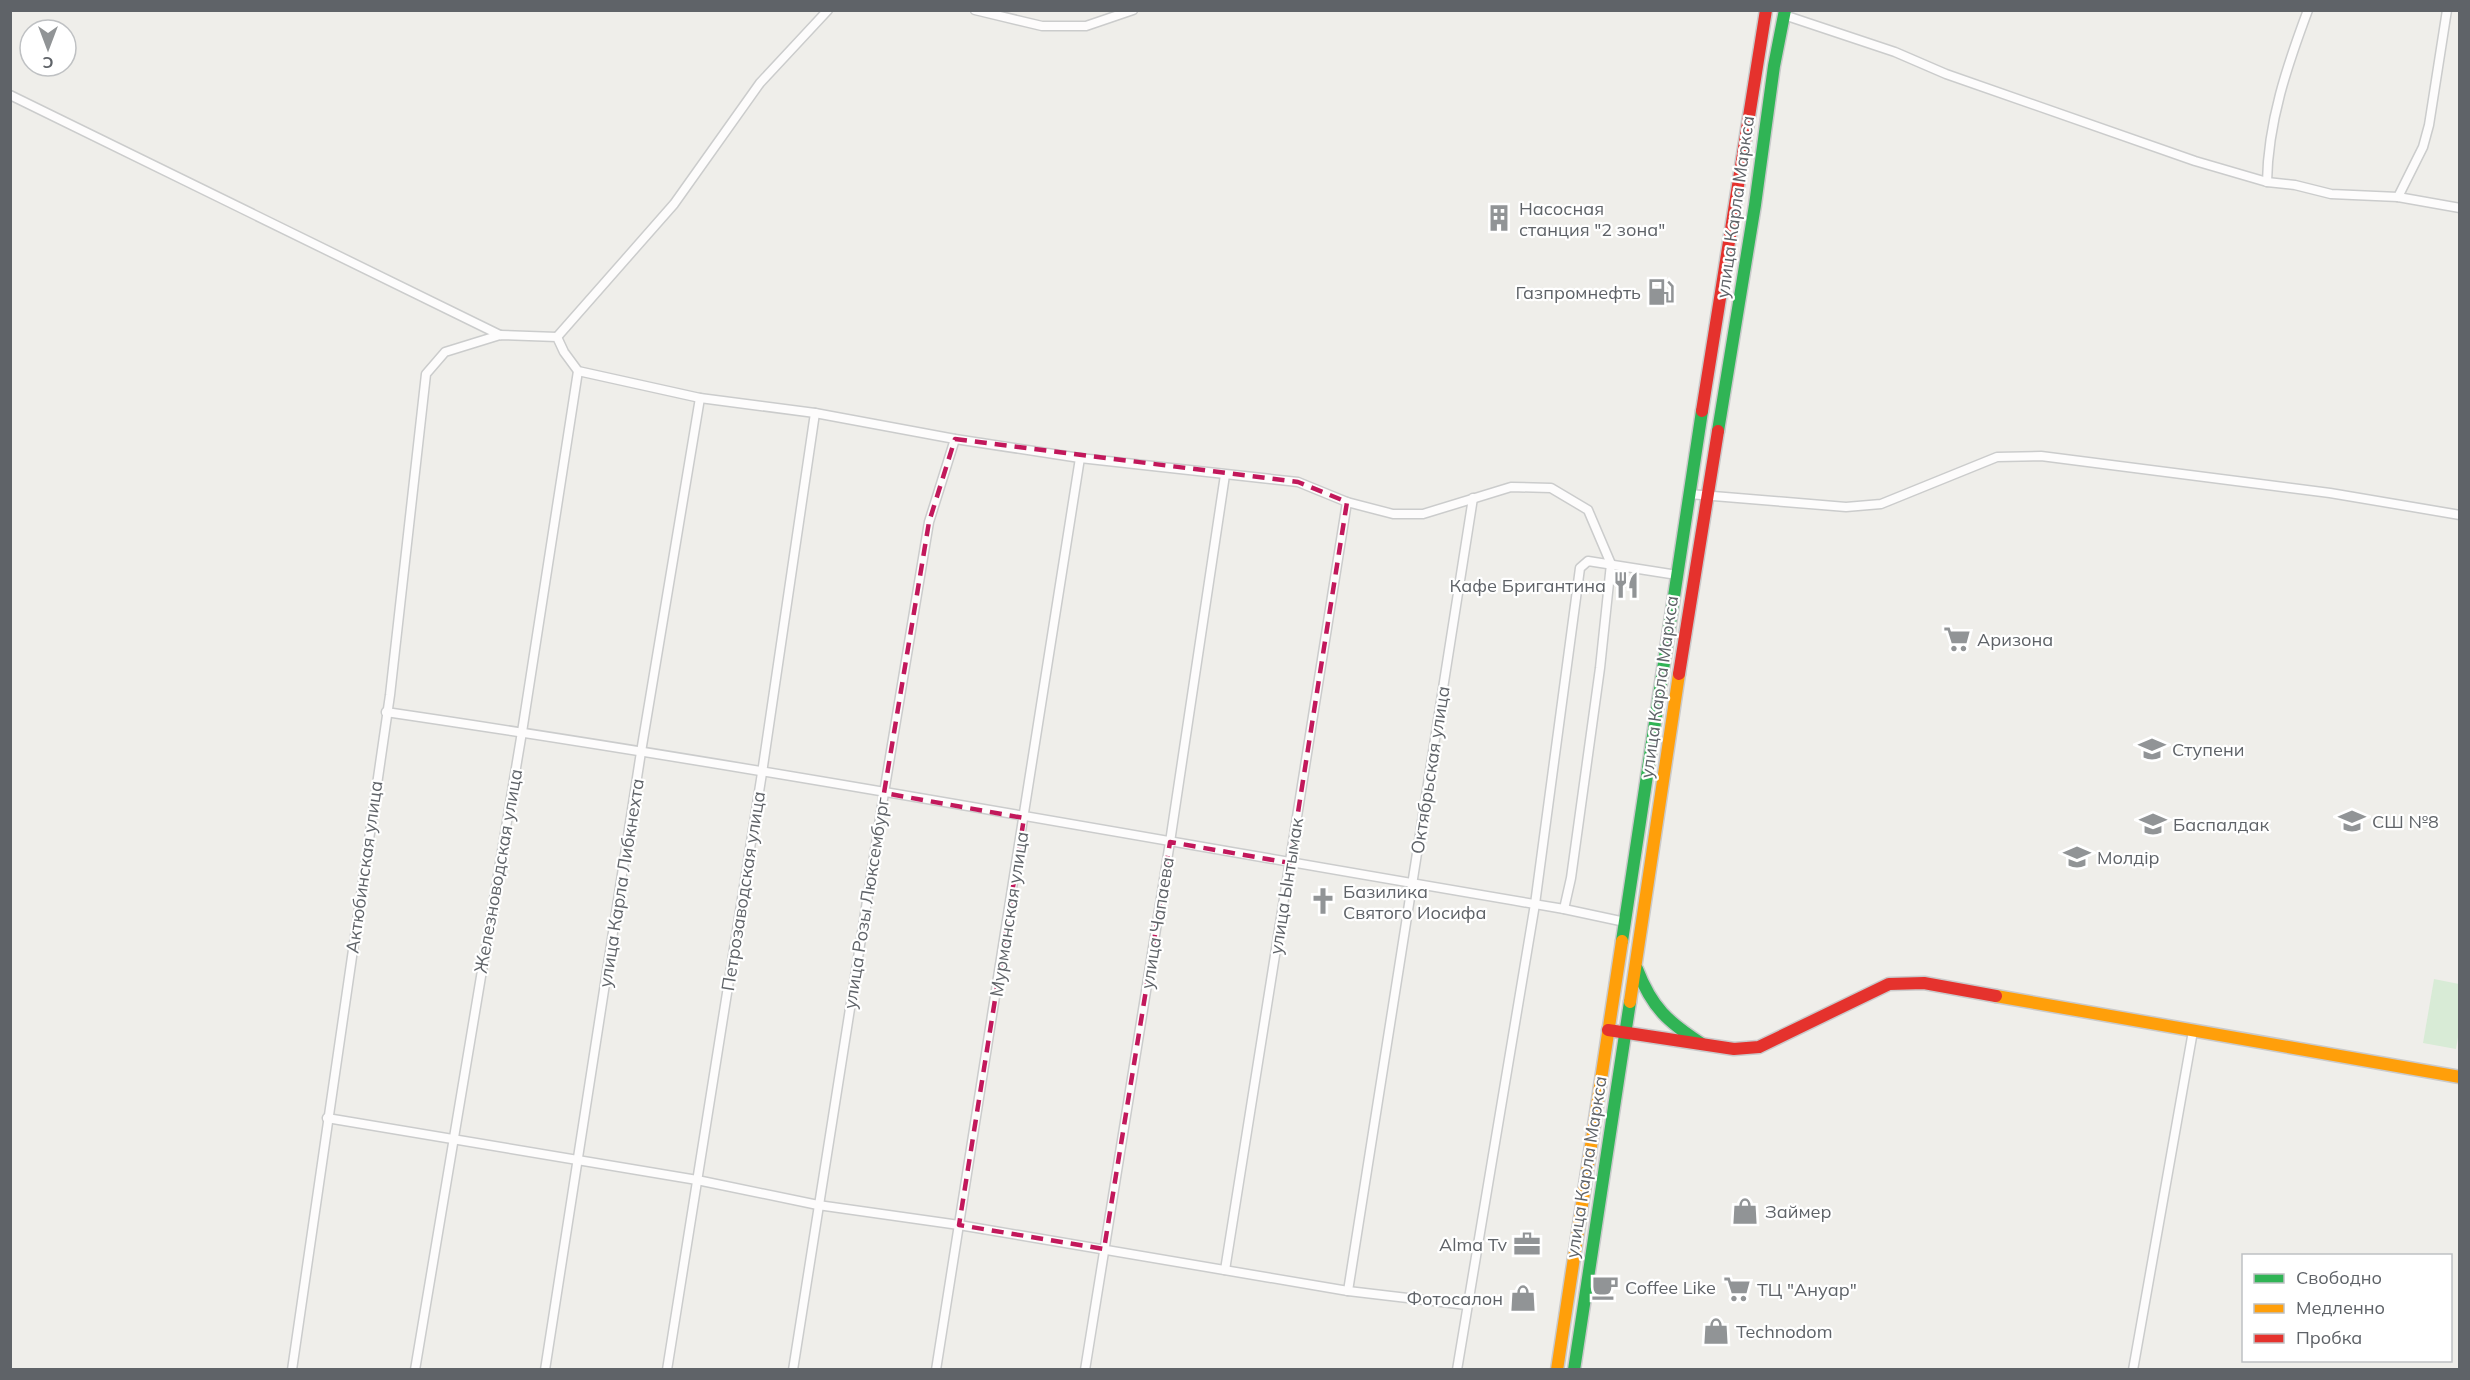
<svg xmlns="http://www.w3.org/2000/svg" width="2470" height="1380" font-family="Mulish,sans-serif">
<rect width="100%" height="100%" fill="#efeeea"/>
<path fill="#d8ebd6" d="M2434,979L2459,984V1031L2456,1049L2423,1043Z"/>
<g fill="none" stroke-linecap="round" stroke-linejoin="round">
<defs>
<g id="street">
<path d="M975,10L1042,26H1086L1133,10"/>
<path d="M1784,15L1895,52L1946,74L2195,161L2267,182L2295,185L2331,194L2398,197L2460,208"/>
<path d="M10,95L500,335"/>
<path d="M2267,182C2268,122 2287,66 2308,10"/>
<path d="M2398,197L2423,147L2429,125L2447,10"/>
<path d="M557,337L674,204L760,83L828,10"/>
<path d="M1689,494L1846,507L1881,504L1997,457L2041,456L2330,493L2460,515"/>
<path d="M386,712C780,770 1172,843 1564,909L1625,922"/>
<path d="M327,1118L697,1180L818,1205L959,1225L1348,1291L1467,1305"/>
<path d="M1225,1270L1347,502"/>
<path d="M1348,1291L1473,498"/>
<path d="M292,1370L390,695L426,374L445,352L500,335L557,337L564,352L578,371L700,398L815,413L955,439L1080,458L1298,482L1347,502L1393,514H1423L1511,487L1551,488L1588,510L1611,564L1600,668L1571,878L1564,909"/>
<path d="M415,1370L522,732L578,371"/>
<path d="M545,1370L641,752L700,398"/>
<path d="M667,1370L762,773L815,413"/>
<path d="M793,1370L884,793L929,522L955,439"/>
<path d="M936,1370L1080,458"/>
<path d="M1085,1370L1170,842L1225,475"/>
<path d="M1457,1370L1535,904L1580,568L1588,561L1677,575"/>
<path d="M2133,1370L2193,1031"/>
</g>
<g id="fast">
<path d="M1718,431L1755,205L1774,66L1785,10"/>
<path d="M1622,941L1702,411"/>
<path d="M1637,969C1652,1008 1668,1022 1702,1044"/>
<path d="M1574,1370L1630,1002"/>
</g>
<g id="slow">
<path d="M1996,996L2460,1077"/>
<path d="M1630,1002L1679,674"/>
<path d="M1557,1370L1622,941"/>
</g>
<g id="jam">
<path d="M1702,411L1766,10"/>
<path d="M1679,674L1718,431"/>
<path d="M1608,1030L1734,1049L1759,1047L1889,984L1924,983L1996,996"/>
</g>
</defs>
<use href="#street" stroke="#cbcccc" stroke-width="11"/>
<use href="#fast" stroke="#cacacb" stroke-width="15"/>
<use href="#slow" stroke="#cacacb" stroke-width="15"/>
<use href="#jam" stroke="#cacacb" stroke-width="15"/>
<use href="#street" stroke="#fdfcfc" stroke-width="8"/>
<use href="#fast" stroke="#30b455" stroke-width="12"/>
<use href="#slow" stroke="#ff9f0a" stroke-width="12"/>
<use href="#jam" stroke="#e5322d" stroke-width="12"/>
</g>
<path fill="none" stroke="#c2185b" stroke-width="4.5" stroke-dasharray="12 8" stroke-linejoin="round" d="M955,439L1298,482L1347,502L1290,863L1170,842L1104,1249L959,1225L1024,818L884,793L929,522Z"/>
<defs>
<symbol id="building-bare" viewBox="-9 -9 18 18"><path d="M-4-6H4V6H1V3H-1V6H-4ZM-2.5-4.3h1.7v1.8h-1.7ZM.8-4.3h1.7v1.8H.8ZM-2.5-1h1.7V.8h-1.7ZM.8-1h1.7V.8H.8Z" fill="#919496" stroke="#fff" stroke-width="2.5" paint-order="stroke"/></symbol>
<symbol id="fuel-bare" viewBox="-9 -9 18 18"><path d="M-5.5-6h7V0h2V4h1.3V-2.5L3-4.5l.8-.8L6-3V5H2.5V1h-1V6h-7ZM-4.2-4.7v3.2H.2V-4.7Z" fill="#919496" stroke="#fff" stroke-width="2.5" paint-order="stroke"/></symbol>
<symbol id="restaurant-bare" viewBox="-9 -9 18 18"><path d="M-5-6h1v4h1v-4h1v4h1v-4h1v5L-1.5 .5V6h-2V.5L-5-1ZM5-6V6H3V1.5H1.5Q1.5-4 5-6Z" fill="#919496" stroke="#fff" stroke-width="2.5" paint-order="stroke"/></symbol>
<symbol id="supermarket-bare" viewBox="-9 -9 18 18"><path d="M-6-5.5h2.5l.6 2H6L4.5 2H-2.5L-4.4-4H-6ZM-1.5 3.2a1.3 1.3 0 1 0 .1 0ZM3 3.2a1.3 1.3 0 1 0 .1 0Z" fill="#919496" stroke="#fff" stroke-width="2.5" paint-order="stroke"/></symbol>
<symbol id="school-bare" viewBox="-9 -9 18 18"><path d="M0-5L7-2L0 1L-7-2ZM-4 1L0 2.5L4 1V4Q0 6-4 4Z" fill="#919496" stroke="#fff" stroke-width="2.5" paint-order="stroke"/></symbol>
<symbol id="church-bare" viewBox="-9 -9 18 18"><path d="M-1.2-6h2.4v3.5h3.3v2.4h-3.3V6h-2.4V-.1h-3.3v-2.4h3.3Z" fill="#919496" stroke="#fff" stroke-width="2.5" paint-order="stroke"/></symbol>
<symbol id="shop-bare" viewBox="-9 -9 18 18"><path d="M-5-2.5h2.3a2.7 3.5 0 0 1 5.4 0H5L5.5 6h-11ZM-1.5-2.5h3a1.5 2.3 0 0 0-3 0Z" fill="#919496" stroke="#fff" stroke-width="2.5" paint-order="stroke"/></symbol>
<symbol id="office-bare" viewBox="-9 -9 18 18"><path d="M-6-3h4V-5.5h4V-3h4V5H-6ZM-1-4.5V-3h2v-1.5ZM-6 0V1H6V0Z" fill="#919496" stroke="#fff" stroke-width="2.5" paint-order="stroke"/></symbol>
<symbol id="cafe-bare" viewBox="-9 -9 18 18"><path d="M-5.5-4.5H6V0H3Q3 3.5 0 3.5H-2.5Q-5.5 3.5-5.5 0ZM3-3.2v2h1.7v-2ZM-6 4.5H4V6H-6Z" fill="#919496" stroke="#fff" stroke-width="2.5" paint-order="stroke"/></symbol>
</defs>
<g fill-rule="evenodd">
<use href="#building-bare" x="1480" y="199" width="38" height="38"/>
<use href="#fuel-bare" x="1642" y="273" width="38" height="38"/>
<use href="#restaurant-bare" x="1607" y="566" width="38" height="38"/>
<use href="#supermarket-bare" x="1938" y="620" width="38" height="38"/>
<use href="#school-bare" x="2133" y="730" width="38" height="38"/>
<use href="#school-bare" x="2333" y="802" width="38" height="38"/>
<use href="#school-bare" x="2134" y="805" width="38" height="38"/>
<use href="#school-bare" x="2058" y="838" width="38" height="38"/>
<use href="#church-bare" x="1304" y="882" width="38" height="38"/>
<use href="#shop-bare" x="1726" y="1192" width="38" height="38"/>
<use href="#office-bare" x="1508" y="1225" width="38" height="38"/>
<use href="#cafe-bare" x="1586" y="1268" width="38" height="38"/>
<use href="#supermarket-bare" x="1718" y="1270" width="38" height="38"/>
<use href="#shop-bare" x="1504" y="1279" width="38" height="38"/>
<use href="#shop-bare" x="1697" y="1312" width="38" height="38"/>
</g>
<g text-anchor="middle" dominant-baseline="central" stroke-width="4.5" stroke-linejoin="round" paint-order="stroke">
<g font-size="18" fill="#5f6368" stroke="#fff">
<text transform="translate(1735 207) rotate(-82)">улица Карла Маркса</text>
<text transform="translate(1659 687) rotate(-82)">улица Карла Маркса</text>
<text transform="translate(1430 770) rotate(-81)">Октябрьская улица</text>
<text transform="translate(364 867) rotate(-82)">Актюбинская улица</text>
<text transform="translate(498 871) rotate(-80)">Железноводская улица</text>
<text transform="translate(621 883) rotate(-81)">улица Карла Либкнехта</text>
<text transform="translate(1286 886) rotate(-81)">улица Ынтымак</text>
<text transform="translate(743 891) rotate(-81)">Петрозаводская улица</text>
<text transform="translate(866 903) rotate(-81)">улица Розы Люксембург</text>
<text transform="translate(1009 914) rotate(-81)">Мурманская улица</text>
<text transform="translate(1157 923) rotate(-81)">улица Чапаева</text>
<text transform="translate(1586 1167) rotate(-81)">улица Карла Маркса</text>
</g>
<g font-size="18" fill="#5f6368" stroke="#fff" text-anchor="start">
<text x="1519" y="208">Насосная<tspan x="1519" dy="21">станция "2 зона"</tspan></text>
<text x="1641" y="292" text-anchor="end">Газпромнефть</text>
<text x="1606" y="585" text-anchor="end">Кафе Бригантина</text>
<text x="1977" y="639">Аризона</text>
<text x="2172" y="749">Ступени</text>
<text x="2372" y="821">СШ №8</text>
<text x="2173" y="824">Баспалдак</text>
<text x="2097" y="857">Молдiр</text>
<text x="1343" y="891">Базилика<tspan x="1343" dy="21">Святого Иосифа</tspan></text>
<text x="1765" y="1211">Займер</text>
<text x="1507" y="1244" text-anchor="end">Alma Tv</text>
<text x="1625" y="1287">Coffee Like</text>
<text x="1757" y="1289">ТЦ "Ануар"</text>
<text x="1503" y="1298" text-anchor="end">Фотосалон</text>
<text x="1736" y="1331">Technodom</text>
</g>
</g>
<rect width="2470" height="1380" fill="none" stroke="#5f6368" stroke-width="24"/>
<rect x="2242" y="1254" width="210" height="108" fill="#ffffff" stroke="#bfc1c3" stroke-width="1.5"/>
<rect x="2254" y="1274" width="30" height="9" fill="#30b455" stroke="#bfc1c3" stroke-width="1.5"/>
<text x="2296" y="1284" font-size="18" fill="#5f6368">Свободно</text>
<rect x="2254" y="1304" width="30" height="9" fill="#ff9f0a" stroke="#bfc1c3" stroke-width="1.5"/>
<text x="2296" y="1314" font-size="18" fill="#5f6368">Медленно</text>
<rect x="2254" y="1334" width="30" height="9" fill="#e5322d" stroke="#bfc1c3" stroke-width="1.5"/>
<text x="2296" y="1344" font-size="18" fill="#5f6368">Пробка</text>
<g transform="translate(48 48) rotate(180)"><circle r="28" fill="#ffffff" stroke="#bfc1c3" stroke-width="1.5"/>
<path d="M0-4.5L10 22L0 15L-10 22Z" fill="#919496"/>
<text y="-9" font-size="16" font-weight="bold" text-anchor="middle" fill="#5f6368">С</text>
</g>
</svg>
